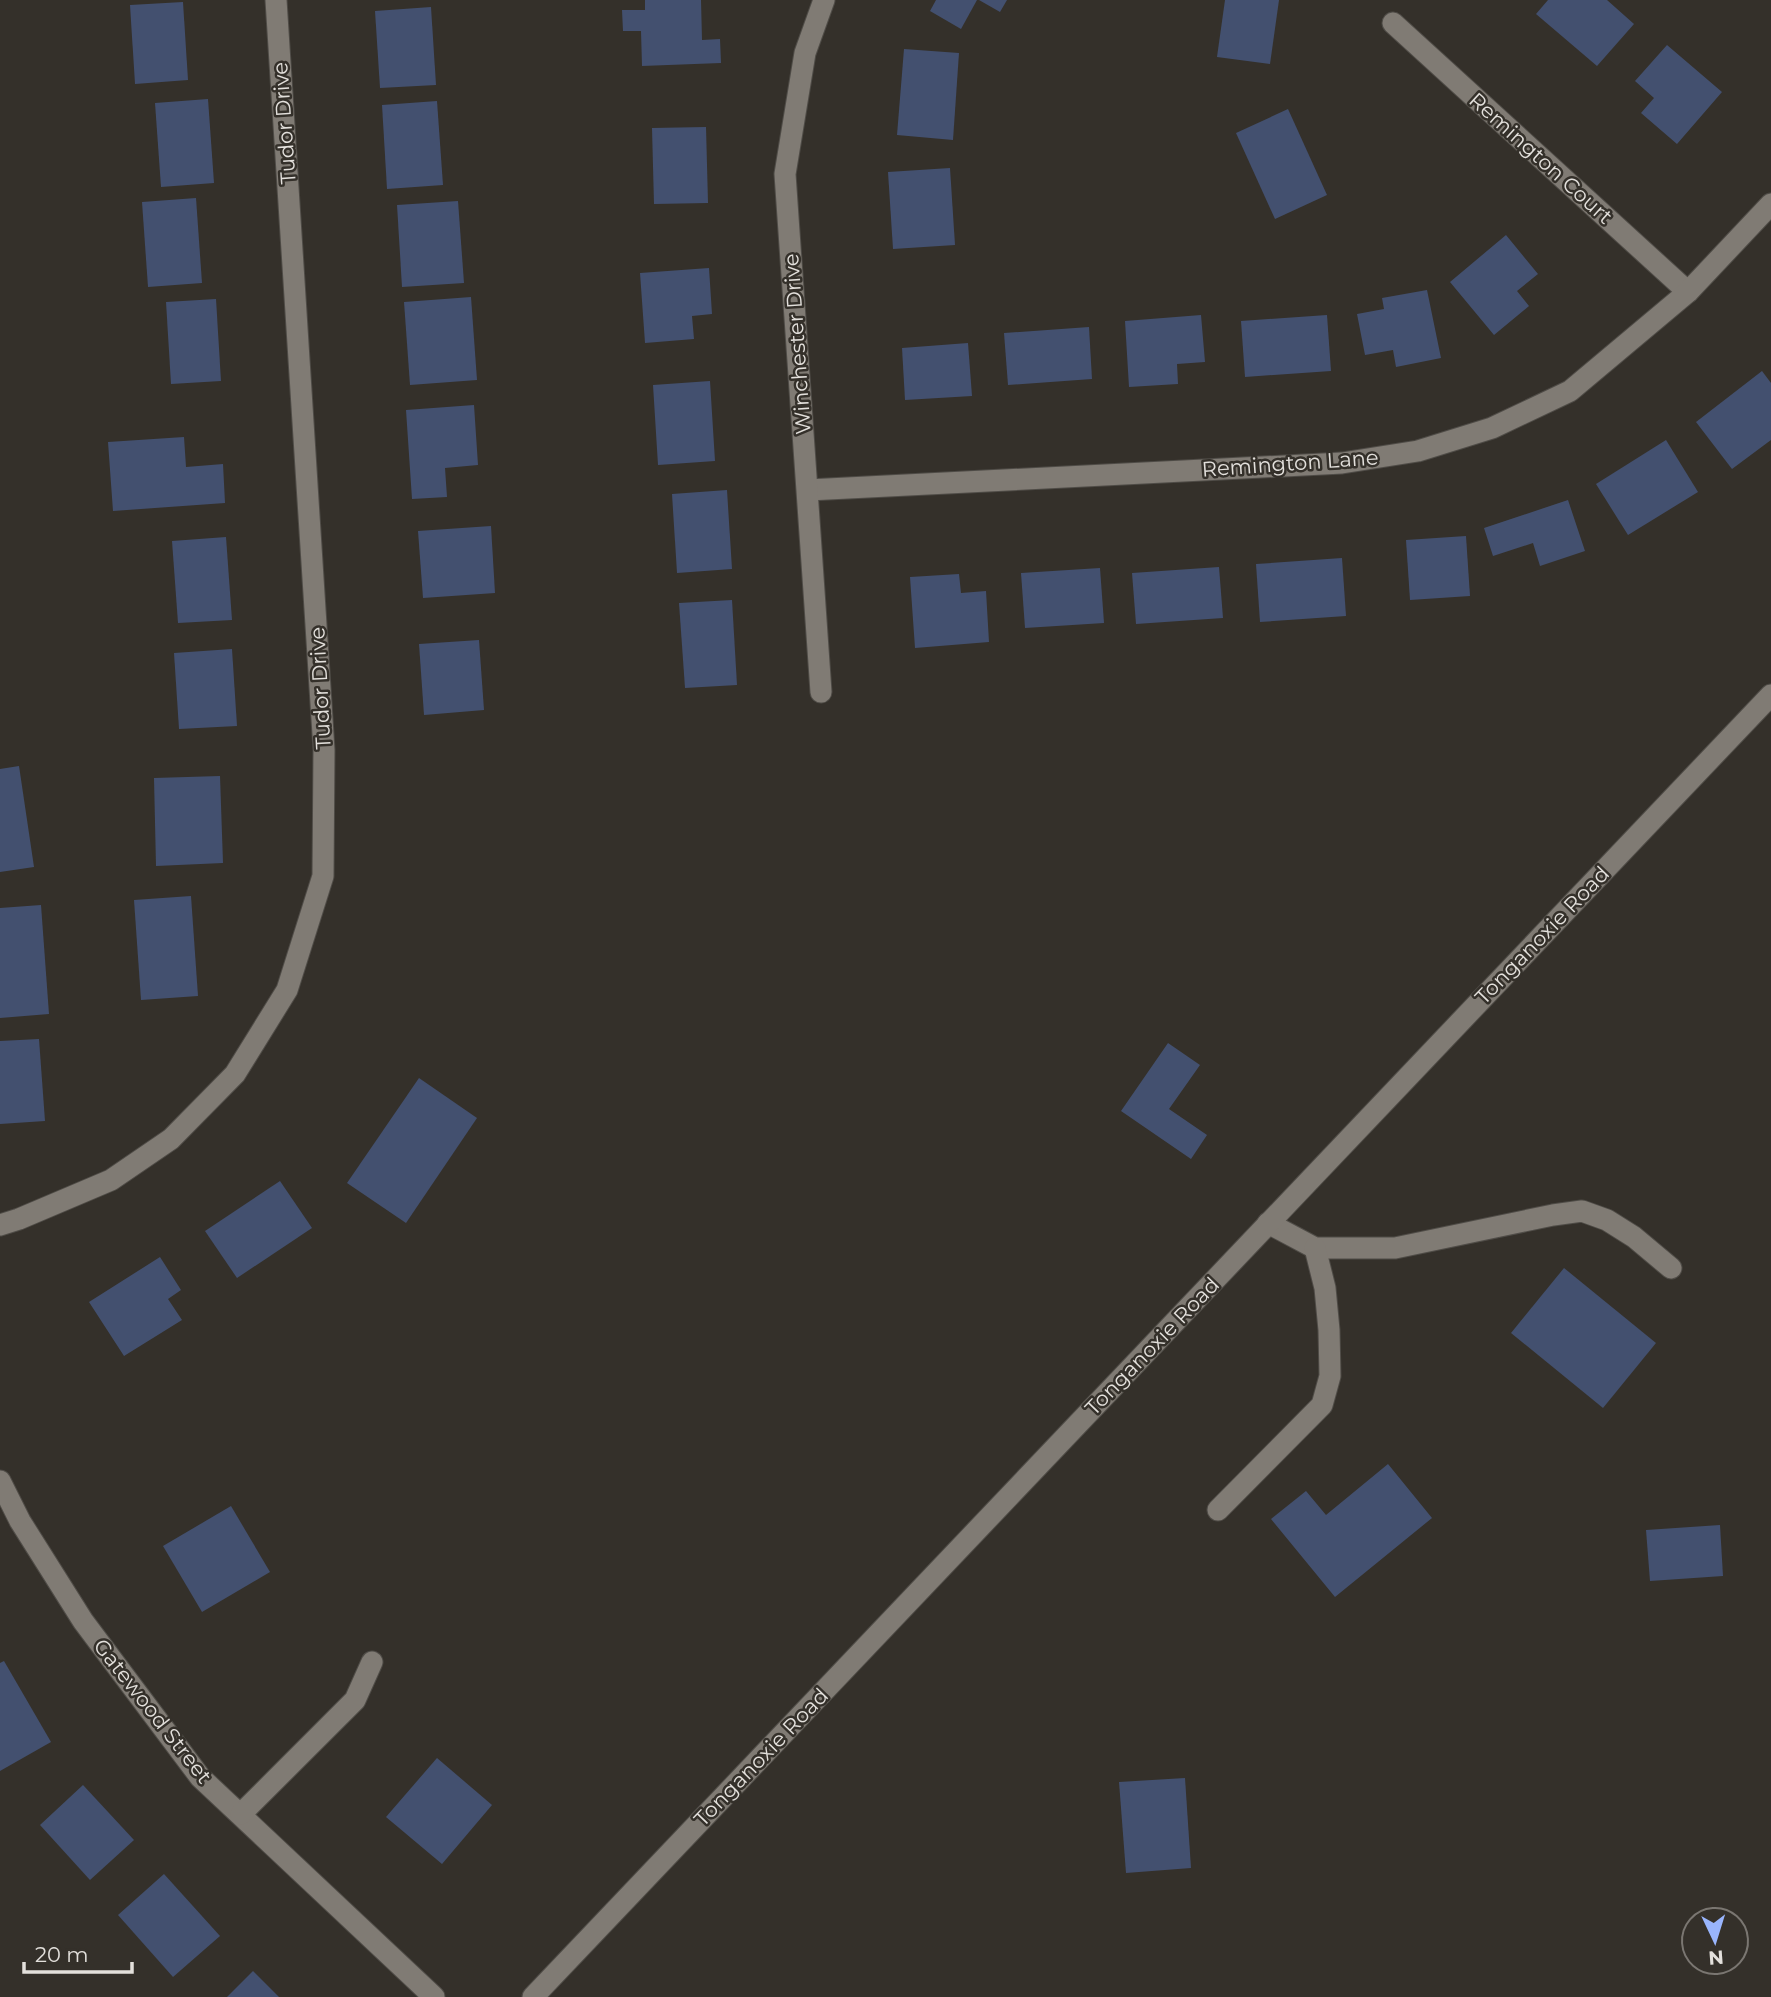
<svg xmlns="http://www.w3.org/2000/svg" width="1771" height="1997" font-family="Montserrat,sans-serif">
<rect width="100%" height="100%" fill="#34302a"/>
<g fill="#43506f">
<path d="M645,0H701L702,40L720,39L721,63L642,66L641,31H623L622,10H645Z"/>
<path d="M936,0H977L961,29L930,11Z"/>
<path d="M979,0H1007L1000,12Z"/>
<path d="M1225,0H1279L1270,64L1217,57Z"/>
<path d="M1548,0H1607L1634,24L1597,66L1536,14Z"/>
<path d="M183,2L188,80L135,84L130,5Z"/>
<path d="M431,7L436,85L380,88L375,11Z"/>
<path d="M1667,45L1722,92L1677,144L1641,113L1654,98L1635,81Z"/>
<path d="M904,49L959,53L953,140L897,135Z"/>
<path d="M208,99L214,183L161,187L155,103Z"/>
<path d="M437,101L443,185L387,189L382,105Z"/>
<path d="M1288,109L1327,195L1275,219L1236,133Z"/>
<path d="M706,127L708,203L654,204L652,128Z"/>
<path d="M950,168L955,245L893,249L888,172Z"/>
<path d="M196,198L202,283L148,287L142,202Z"/>
<path d="M458,201L464,283L402,287L397,205Z"/>
<path d="M1506,235L1538,274L1517,291L1529,306L1494,335L1450,282Z"/>
<path d="M709,268L712,314L692,316L694,339L645,343L640,273Z"/>
<path d="M1427,290L1441,358L1396,367L1393,350L1365,355L1357,314L1384,309L1382,298Z"/>
<path d="M471,297L477,380L410,385L404,302Z"/>
<path d="M216,299L221,381L171,384L166,302Z"/>
<path d="M1201,315L1205,362L1177,364L1178,384L1129,387L1125,321Z"/>
<path d="M1327,315L1331,371L1245,377L1241,321Z"/>
<path d="M1089,327L1092,379L1008,385L1004,333Z"/>
<path d="M968,343L972,396L905,400L902,348Z"/>
<path d="M1762,371L1771,383V440L1732,469L1696,422Z"/>
<path d="M710,381L715,461L658,465L653,385Z"/>
<path d="M474,405L478,465L445,468L447,497L412,499L406,410Z"/>
<path d="M184,437L186,467L223,464L225,503L113,511L108,442Z"/>
<path d="M1666,440L1698,492L1628,535L1596,484Z"/>
<path d="M727,490L732,569L677,573L672,494Z"/>
<path d="M1568,500L1585,551L1540,566L1533,543L1493,556L1484,528Z"/>
<path d="M491,526L495,593L423,598L418,531Z"/>
<path d="M1466,536L1470,596L1410,600L1406,540Z"/>
<path d="M226,537L232,620L178,623L172,541Z"/>
<path d="M1342,558L1346,616L1260,622L1256,564Z"/>
<path d="M1219,567L1223,618L1136,624L1132,573Z"/>
<path d="M1100,568L1104,623L1025,628L1021,573Z"/>
<path d="M959,574L961,593L986,591L989,642L915,648L910,577Z"/>
<path d="M732,600L737,685L685,688L679,603Z"/>
<path d="M479,640L484,710L424,715L419,644Z"/>
<path d="M232,649L237,726L179,729L174,653Z"/>
<path d="M19,766L34,867L0,872V769Z"/>
<path d="M220,776L223,863L156,866L154,778Z"/>
<path d="M191,896L198,996L141,1000L134,900Z"/>
<path d="M41,905L49,1014L0,1018V908Z"/>
<path d="M39,1039L45,1121L0,1124V1041Z"/>
<path d="M1168,1043L1200,1065L1169,1109L1207,1135L1191,1159L1121,1111Z"/>
<path d="M419,1078L477,1118L406,1223L347,1183Z"/>
<path d="M280,1181L312,1228L237,1278L205,1231Z"/>
<path d="M160,1257L181,1290L168,1299L182,1320L124,1356L89,1302Z"/>
<path d="M1564,1268L1656,1343L1603,1408L1511,1333Z"/>
<path d="M1388,1464L1432,1518L1335,1597L1271,1519L1306,1491L1326,1515Z"/>
<path d="M231,1506L270,1572L202,1612L163,1546Z"/>
<path d="M1720,1525L1723,1576L1650,1581L1646,1530Z"/>
<path d="M4,1661L51,1742L0,1771V1663Z"/>
<path d="M437,1758L492,1805L442,1864L386,1817Z"/>
<path d="M1185,1778L1191,1868L1126,1873L1119,1782Z"/>
<path d="M83,1785L134,1840L90,1880L40,1825Z"/>
<path d="M164,1874L220,1936L173,1977L118,1915Z"/>
<path d="M253,1971L279,1997H227Z"/>
</g>
<g fill="none" stroke-linecap="round" stroke-linejoin="round">
<defs>
<g id="minor">
<path d="M1393,23L1688,292"/>
<path d="M808,490L1342,463L1418,451L1492,428L1570,391L1688,292L1771,204"/>
<path d="M821,692L785,174L805,53L824,0"/>
<path d="M1268,1223L1315,1248H1395L1553,1215L1582,1211L1607,1220L1634,1237L1671,1268"/>
<path d="M0,1225L19,1219L111,1180L171,1139L235,1074L287,990L323,876L324,750L276,0"/>
<path d="M0,1481L20,1521L83,1621L200,1777L434,1997"/>
<path d="M1218,1510L1322,1405L1330,1376L1329,1330L1325,1288L1315,1248"/>
<path d="M241,1814L355,1700L372,1662"/>
<path d="M533,1997L1771,695"/>
</g>
</defs>
<use href="#minor" stroke="#4f4c47" stroke-width="23"/>
<use href="#minor" stroke="#807b74" stroke-width="21"/>
</g>
<g text-anchor="middle" dominant-baseline="central" stroke-width="5" stroke-linejoin="round" paint-order="stroke">
<g font-size="21" fill="#e3e0dc" stroke="#34302a">
<text transform="translate(284 123) rotate(-94)">Tudor Drive</text>
<text transform="translate(1541 158) rotate(42)">Remington Court</text>
<text transform="translate(797 344) rotate(-94)">Winchester Drive</text>
<text transform="translate(1290 463) rotate(-4)">Remington Lane</text>
<text transform="translate(320 688) rotate(-93)">Tudor Drive</text>
<text transform="translate(1542 935) rotate(-46)">Tonganoxie Road</text>
<text transform="translate(1152 1346) rotate(-46)">Tonganoxie Road</text>
<text transform="translate(153 1711) rotate(52)">Gatewood Street</text>
<text transform="translate(761 1757) rotate(-46)">Tonganoxie Road</text>
</g>
</g>
<g transform="translate(1715 1941) rotate(176)"><circle r="33" fill="#34302a" stroke="#7a7671" stroke-width="2"/>
<path d="M0-5L12 26L0 18L-12 26Z" fill="#99b5fd"/>
<text y="-10" font-size="19" font-weight="bold" text-anchor="middle" fill="#e3e0dc">N</text>
</g>
<path d="M24 1962v10h108v-10" fill="none" stroke="#e3e0dc" stroke-width="3.5"/>
<text x="35" y="1962" font-size="21" fill="#e3e0dc" stroke="#34302a" stroke-width="5" paint-order="stroke">20 m</text>
</svg>
